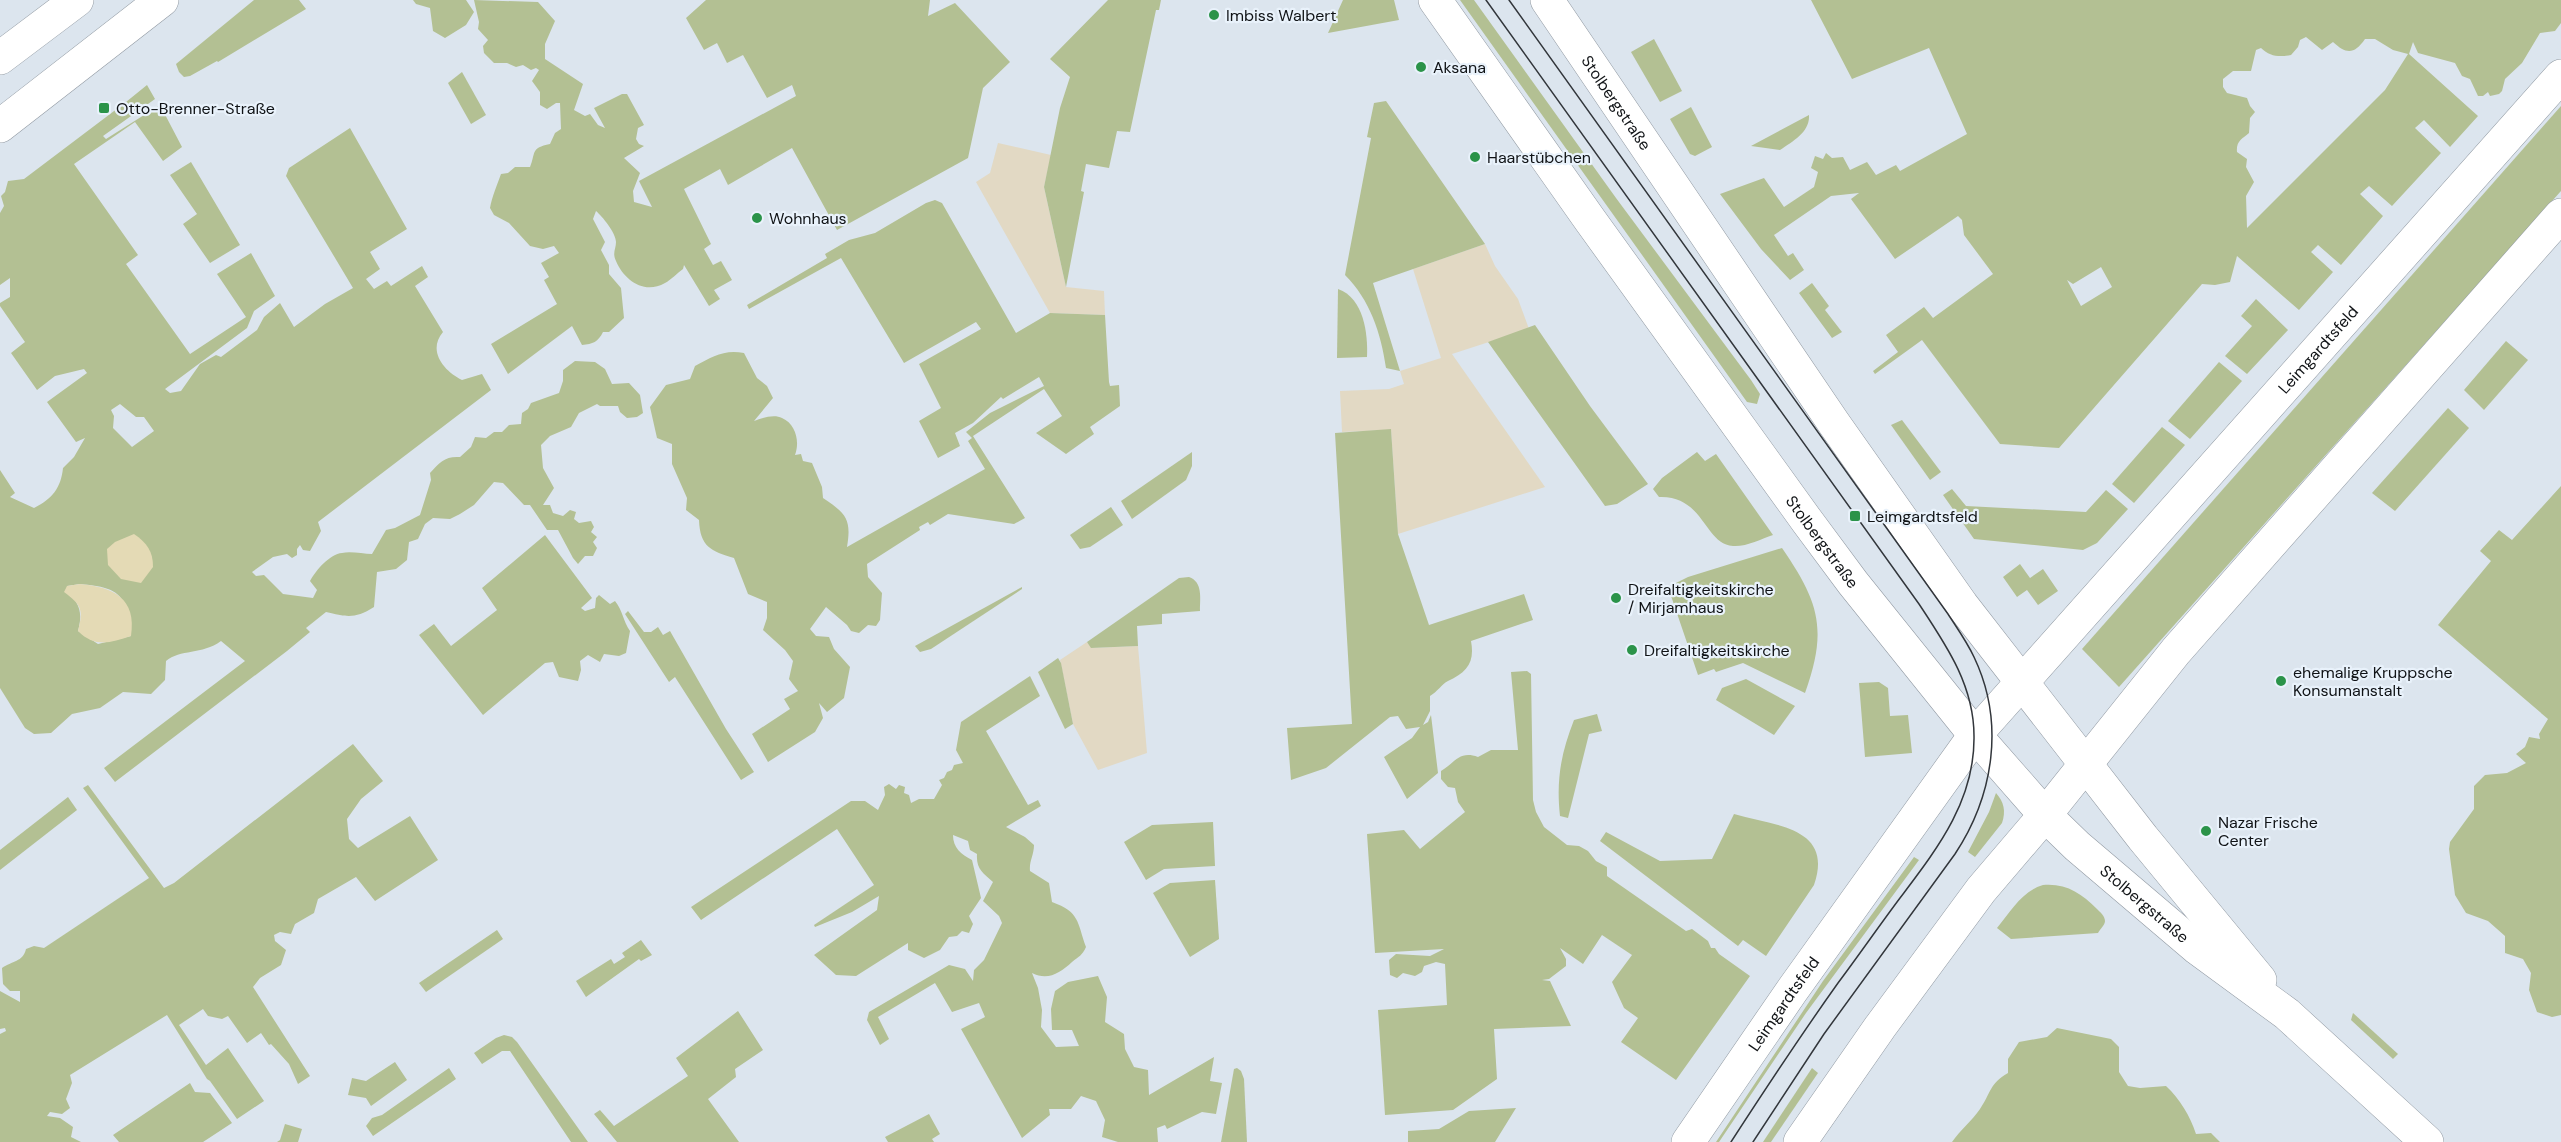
<svg xmlns="http://www.w3.org/2000/svg" width="2561" height="1142" font-family="'DM Sans',sans-serif">
<rect width="100%" height="100%" fill="#dce5ee"/>
<g fill="#e2d9c4">
<path d="M998,143L1051,155L1044,187L1066,287L1104,291L1105,315L1050,313L976,182L990,173Z"/>
<path d="M1485,244L1495,266L1518,299L1529,329L1452,354L1545,487L1398,534L1391,430L1342,432L1340,391L1389,389L1404,384L1400,371L1441,358L1413,269Z"/>
<path d="M1087,642L1092,648L1138,646L1147,753L1098,770L1073,724L1060,660Z"/>
</g>
<g fill="#b3c093" fill-rule="evenodd">
<path d="M254,0H299L306,9L218,62L217,61L190,76L184,77L179,72L176,64Z"/>
<path d="M413,0H466L474,12L466,25L445,38L433,31L430,8L416,4Z"/>
<path d="M474,0L538,2L555,21L545,44V59L583,84L574,110L585,116L590,114L598,125L605,128L594,108L622,94H627L644,125L638,128L636,139L639,144L644,146L624,158L640,173L633,191L634,202L652,207L639,181L796,96L792,85L767,98L743,55L727,63L717,43L704,50L686,18L706,0H930L928,16L955,3L1010,62L983,88L968,158L837,230L792,148L728,185L720,169L684,189L711,244L704,249L713,265L721,261L732,280L714,290L720,299L709,306L684,265L683,269C677,273 671,280 665,283C644,295 624,280 616,261C612,253 616,249 616,242C616,233 602,216 596,211L593,219L605,242L601,250L609,265V274L621,288L624,318L609,332H603C598,342 593,344 582,345L572,326L508,374L491,344L557,304L544,280L549,277L541,263L559,253L554,246L543,249L530,246L509,223L494,215L490,208C492,197 497,185 501,174L508,173L515,167H530C536,153 530,148 550,144L555,133L561,129L560,103H556L547,109L540,105V92L532,81L539,70L536,68L531,70L523,65L516,67L507,63H494L484,53L483,46L488,40L478,29L479,22Z"/>
<path d="M1108,0H1161L1159,10H1156L1130,132L1117,131L1109,168L1086,164L1081,191L1084,192L1066,287L1044,187L1060,108L1070,77L1050,59Z"/>
<path d="M1343,0H1394L1399,20L1328,33Z"/>
<path d="M1460,0H1474L1616,198L1751,380L1760,394L1757,404L1747,402Z"/>
<path d="M1811,0H2561V23L2555,31L2540,33L2522,63L2505,79L2502,91L2499,94L2490,96L2488,92L2483,96H2478L2470,79L2462,76L2455,63L2418,53L2413,42L2409,54L2478,116L2450,147L2424,120L2415,128L2441,153L2392,206L2369,186L2360,194L2383,216L2341,265L2318,245L2311,252L2333,272L2299,310L2237,256L2230,282L2215,285L2202,284L2059,448L2000,444L1922,340L1875,374L1873,371L1898,352L1886,335L1924,307L1933,318L1993,274L1964,235L1962,220L1958,216L1895,259L1851,199L1859,193L1831,196L1774,235L1788,256L1793,253L1804,270L1790,280L1761,249L1720,194L1764,178L1784,207L1814,187L1818,172L1811,168L1815,156L1823,159L1826,153L1832,158L1843,157L1850,170L1867,162L1876,175L1896,165L1900,171L1967,134L1929,48L1852,79ZM2306,37L2322,50L2333,42C2346,54 2354,55 2365,39H2375L2393,50L2408,54L2385,90L2247,228L2246,196L2254,182L2246,167L2247,159L2237,152C2236,141 2242,139 2249,133L2250,118L2255,112L2250,106L2247,98L2227,93L2223,87V79L2233,71H2251L2256,50L2261,48C2270,57 2280,57 2291,55L2298,47L2300,40ZM2101,267L2112,287L2081,306L2067,280L2073,284Z"/>
<path d="M1654,39L1682,91L1660,102L1631,52Z"/>
<path d="M462,72L486,115L471,124L448,83Z"/>
<path d="M147,85L155,99L103,136L106,139L160,105L182,147L163,161L135,122L74,164L138,255L126,264L190,354L246,317L217,274L251,253L275,296L254,311L247,328L165,389L170,393L181,391L200,364L216,355L221,357L257,330L264,317L280,303L294,327L325,304L353,288L286,176L289,168L350,128L407,229L370,252L380,269L366,279L374,289L387,281L391,286L422,266L428,277L415,286L443,332C427,351 444,371 462,380L482,374L491,390L318,522L321,531L310,551L303,550L300,545L297,549V555L292,558L287,554L273,557L252,572L256,576L264,575L283,594L313,598L317,590L310,581C316,570 330,554 342,553C351,551 363,554 372,554L386,530L395,528L420,515L431,480L430,473C440,462 445,456 460,457L471,447L475,437L486,438L494,432H502L509,425L521,424L522,413L528,409L531,403L559,393L563,381V370L575,361L595,362L605,369L612,384L629,383L640,395L643,413L637,417L627,418L620,412L618,406H600L597,404L579,413L571,427L550,436L541,445L543,468L554,488L543,505H550L553,513L563,516L570,510L576,512L574,519L579,523L591,521L594,527L591,532L597,537L593,542L597,548L593,556H585L578,564L573,558L558,530H547L530,505H524L503,483L494,482L474,505L460,514L450,519L433,518L425,524L418,539L409,542L407,560L396,569L377,572L374,607C355,619 347,617 326,612L306,628L310,632L287,651L115,782L104,768L245,661L221,641C202,655 180,649 166,661L165,680L151,694L123,692L100,708L72,714L51,733L34,734L25,728L0,688V470L15,493L10,497L34,508C52,499 61,488 63,468L74,457L85,438L76,442L47,402L87,373L84,369L55,376L37,390L11,353L25,342L0,306V303L10,297V278L0,285V213L4,206L1,196L5,192L8,181L24,179L122,105L124,101L126,102ZM120,404L136,417H144L154,431L132,447L113,428L114,416L111,410ZM80,584C124,588 125,596 131,636L98,644L78,631C84,608 77,605 67,586Z"/>
<path d="M1386,101L1485,244L1373,283L1400,371L1386,368C1381,333 1370,300 1345,275L1371,138L1367,137L1374,103Z"/>
<path d="M2561,106V191L2119,687L2082,649Z"/>
<path d="M1691,107L1712,147L1695,156L1690,154L1670,119Z"/>
<path d="M1809,115C1810,132 1793,141 1780,150L1751,146Z"/>
<path d="M191,162L240,245L210,263L183,224L197,214L170,175Z"/>
<path d="M935,200L942,203L1016,333L1050,313L1105,315L1109,382L1110,386L1119,385L1120,406L1090,427L1094,434L1066,454L1036,433L1062,416L1044,389L973,436L1025,518L1014,524L948,514L930,525L928,522L919,527L920,530L867,564L868,577L882,593L880,620L876,626L868,625L859,633L851,631L847,625L826,607L810,629L816,636L829,637L834,649L850,667L844,698L827,712L819,703L823,718L815,732L768,762L752,734L790,709L784,699L798,691L789,679L793,661L785,650L763,630L767,618V602L748,594L734,558C711,551 700,547 699,520L686,510L687,498L672,464V444L657,438L650,407L666,385L690,379L695,366C712,357 724,349 744,353L757,378L767,386L773,398L754,421C762,418 774,414 782,418C796,424 800,442 795,455L801,454L803,461L812,463L822,487L823,498C845,513 852,518 847,547L985,469L968,441L972,438L966,432L990,413L1044,386L1039,377L1003,399L1001,397L973,423L955,433L960,446L938,458L919,421L941,408L919,364L981,329L976,322L904,363L841,258L749,309L747,305L827,258L825,254L849,240L875,233L926,203Z"/>
<path d="M1812,283L1829,306L1825,310L1842,332L1832,338L1799,293Z"/>
<path d="M1338,289C1364,298 1368,334 1367,357L1337,358Z"/>
<path d="M2256,299L2288,330L2247,374L2225,356L2252,326L2241,316Z"/>
<path d="M1535,325L1590,406L1648,484L1617,504L1605,506L1488,342Z"/>
<path d="M2506,341L2528,360L2484,410L2464,390Z"/>
<path d="M2219,362L2242,381L2190,439L2168,421Z"/>
<path d="M2448,408L2469,428L2395,511L2372,493Z"/>
<path d="M1902,420L1941,472L1930,480L1891,425Z"/>
<path d="M2162,427L2185,445L2134,503L2112,484Z"/>
<path d="M1391,429L1398,534L1429,625L1524,594L1533,620L1471,641C1475,663 1467,672 1448,681C1442,684 1437,692 1430,696V711L1423,725L1428,722L1431,715L1438,773L1407,799L1384,757L1412,738L1420,727L1406,729L1398,716L1390,717L1326,768L1291,780L1287,728L1352,724L1335,433Z"/>
<path d="M1192,452V466L1186,480L1132,519L1121,501Z"/>
<path d="M1697,452L1705,461L1716,454L1773,535C1761,539 1746,547 1733,546C1704,544 1704,495 1659,497L1653,489L1662,478Z"/>
<path d="M2561,486V1015L2552,1017L2537,1012L2529,990L2531,973L2523,959L2505,953V936L2488,921L2466,913L2455,895L2449,849L2450,842L2474,809V786L2485,775L2507,773L2526,763L2516,754L2525,747L2529,737L2540,739L2539,734L2548,719L2438,625L2491,561L2480,551L2499,530L2512,540Z"/>
<path d="M1952,489L1966,506L2086,512L2106,490L2128,509L2097,543L2083,550L1974,539L1943,495Z"/>
<path d="M1111,507L1123,525L1090,547L1080,549L1070,535Z"/>
<path d="M545,535L592,598L581,608L585,611L595,608L596,598L599,595L610,604L615,601C623,611 623,621 630,631L626,653L619,656L604,654L600,662L588,655L580,661L581,670L578,681L559,677L553,662L545,663L483,715L419,635L434,624L451,646L497,610L482,588Z"/>
<path d="M1782,548C1819,602 1828,629 1805,693L1743,663L1716,672L1714,669L1698,675L1668,587L1688,577Z"/>
<path d="M2020,564L2030,578L2043,569L2058,591L2038,605L2027,590L2017,597L2003,577Z"/>
<path d="M1189,577C1203,582 1200,598 1200,611L1162,614V624L1137,626L1138,646L1091,648L1087,642L1179,578Z"/>
<path d="M1022,587V589L931,649L920,652L915,646Z"/>
<path d="M628,611L644,632H651L658,627L663,635L670,631L726,729L754,772L741,780L675,677L669,682L625,614Z"/>
<path d="M1058,658L1061,663L1073,724L1065,729L1038,672Z"/>
<path d="M1527,671L1531,674L1533,800L1536,812L1544,827L1567,845L1579,846L1588,851L1596,861L1607,867V876L1686,931L1692,929L1708,941L1711,948H1715L1719,954L1750,976L1676,1080L1621,1042L1638,1018L1624,1008L1612,982L1632,955L1602,935L1583,964L1560,948L1566,959V966L1549,979L1542,980L1550,981L1571,1026L1494,1029L1497,1079L1453,1110L1385,1115L1378,1010L1447,1005L1445,964L1436,962L1424,966L1422,972L1415,976L1403,973L1397,978L1390,975L1389,960L1396,954L1430,956L1444,949L1375,953L1367,834L1404,830L1420,849L1465,812L1458,802L1455,788L1448,787L1441,779V771C1455,763 1459,750 1478,757L1491,750H1518L1511,672Z"/>
<path d="M1030,676L1040,696L986,731L1028,805L1038,800L1041,806L1006,827L1025,837L1034,845C1034,855 1029,861 1030,871L1049,883L1052,902C1080,912 1077,922 1086,947C1082,956 1079,956 1072,962C1060,973 1048,981 1032,973L1038,988L1042,1010L1041,1027L1056,1047L1079,1046L1072,1030H1052L1051,1009L1055,991L1068,982L1098,976L1107,997L1105,1022L1124,1034L1125,1049L1134,1067L1148,1070L1149,1095L1214,1057L1210,1081L1222,1083L1216,1114L1202,1112L1167,1129L1165,1125L1157,1128L1158,1142H1118L1102,1137L1105,1120L1096,1101L1081,1096L1071,1109H1049L1050,1115L1022,1138L961,1029L985,1017L979,1003L952,1012L935,983L878,1017L889,1039L880,1045L867,1020L869,1012L949,965L965,969L973,981L974,970L984,960L1002,923L999,916L983,901L993,882C983,873 976,869 977,854L970,850L968,841L953,835C953,848 961,854 972,860L981,898L969,916L973,924L969,933L962,931L957,936L949,937L940,950L924,958L908,950V943L856,976L836,975L814,955L877,910L879,896L852,912L815,927L814,925L874,885L837,829L701,920L691,907L851,801H865L878,810L885,795L884,787L889,784L896,789L899,785L905,787L904,793L909,795L911,803L919,799H934L942,785L939,780L944,778L947,772L952,770L954,765L963,763L956,750L961,722Z"/>
<path d="M1746,679L1795,706L1774,735L1716,700L1722,688Z"/>
<path d="M1879,682L1888,688L1890,716L1908,715L1912,753L1865,757L1859,683Z"/>
<path d="M1597,714L1602,731L1589,734L1568,818L1560,816C1556,780 1561,753 1574,720Z"/>
<path d="M353,744L383,781L361,799L347,819L349,839L358,848L410,816L438,860L375,901L356,877L318,899L314,913L295,924L291,934L280,932L274,935L275,941L286,950L281,965L260,978L253,987L310,1076L298,1084L289,1064L271,1044L269,1045L261,1033L247,1043L228,1016L222,1019L208,1016L203,1009L179,1025L206,1065L228,1048L264,1101L237,1119L210,1081L207,1079L167,1015L70,1075L72,1083L66,1099L70,1108L62,1114L50,1112L47,1116L60,1118L73,1127L71,1137L81,1142H0V1034L6,1031L5,1028L0,1029V991L20,1002V991H10L3,984L2,968C12,961 23,962 26,949L34,946L44,948L149,878L83,788L88,785L164,888L174,883Z"/>
<path d="M1996,793C2004,802 2006,811 2002,823L1975,857L1968,852L1989,812Z"/>
<path d="M68,797L77,810L0,870V850Z"/>
<path d="M1734,814C1775,826 1834,827 1814,885L1766,956L1743,940L1738,946L1600,841L1606,832L1660,861L1712,859Z"/>
<path d="M1213,822L1215,866L1164,869L1146,880L1124,842L1152,825Z"/>
<path d="M1914,857L1919,860L1806,1013L1719,1142H1716L1823,981Z"/>
<path d="M1215,880L1219,939L1190,957L1153,893L1170,883Z"/>
<path d="M2043,885C2066,883 2081,893 2097,909C2100,912 2105,916 2105,921C2105,925 2100,929 2098,933L2011,939L1997,928C2011,911 2022,891 2043,885Z"/>
<path d="M497,930L503,939L426,992L419,983Z"/>
<path d="M641,940L652,955L641,961L639,959L586,997L576,981L611,959L614,964L625,957L622,953Z"/>
<path d="M738,1011L763,1050L735,1069L736,1077L708,1099L739,1142H617L594,1114L600,1110L614,1126L688,1076L676,1058Z"/>
<path d="M2353,1013L2398,1054L2393,1059L2351,1020Z"/>
<path d="M2057,1028L2111,1039L2119,1047V1072L2128,1086L2140,1088L2166,1086C2180,1099 2190,1116 2196,1134L2211,1133L2220,1142H1952C1960,1130 1972,1121 1980,1109C1991,1093 1989,1084 2008,1073V1059L2019,1042L2047,1037Z"/>
<path d="M504,1035L512,1037L517,1042L588,1142H571L510,1051H502L482,1064L474,1053L496,1038Z"/>
<path d="M395,1062L407,1080L371,1106L366,1098L348,1095L352,1078L366,1081Z"/>
<path d="M449,1068L456,1079L373,1136L366,1126L372,1118L382,1115Z"/>
<path d="M1237,1068L1241,1071L1244,1079L1247,1142H1221L1234,1069Z"/>
<path d="M1812,1068L1818,1073L1771,1142H1763Z"/>
<path d="M190,1083L195,1092L210,1093L232,1123L203,1142H119L113,1135Z"/>
<path d="M1516,1108L1495,1142H1408V1131L1439,1129L1469,1111Z"/>
<path d="M929,1114L940,1134L932,1139L934,1142H888L885,1137Z"/>
<path d="M285,1124L302,1129L298,1142H277L280,1140Z"/>
</g>
<g fill="#e4dab5">
<path d="M134,534C147,543 153,551 153,567L141,583L121,579L108,565L107,549L115,542Z"/>
<path d="M80,584C113,587 137,598 131,636C110,643 95,648 78,631C84,609 81,605 64,592L67,586Z"/>
</g>
<g fill="none" stroke-linecap="round" stroke-linejoin="round">
<defs>
<g id="tertiary">
<path id="s1" d="M1435,0L1590,220L1807,521L1853,583L1975,735L2045,815L2077,846L2197,948L2287,1014L2427,1142"/>
<path id="s2" d="M1547,0L1833,422L1962,605L2143,838L2260,980"/>
<path d="M0,58L77,0"/>
<path d="M0,126L162,0"/>
</g>
<g id="secondary">
<path id="s3" d="M1688,1142L1791,992L1975,735L2561,76"/>
<path d="M1800,1142L1880,1027L1981,890L2045,815L2176,651L2561,215"/>
</g>
</defs>
<use href="#tertiary" stroke="#929aa3" stroke-width="34"/>
<use href="#secondary" stroke="#929aa3" stroke-width="34"/>
<use href="#tertiary" stroke="#fff" stroke-width="33"/>
<use href="#secondary" stroke="#fff" stroke-width="33"/>
<g stroke="#32363b" stroke-width="1.5">
<path d="M1486,0L1919,604C1946,645 1974,685 1974,736C1975,801 1937,849 1900,898C1879,926 1859,955 1838,983C1801,1035 1766,1088 1731,1142"/>
<path d="M1509,0L1948,614C1957,628 1967,642 1974,657C2005,722 1994,795 1955,854L1824,1034L1753,1142"/>
</g>
</g>
<g fill="#2b9349" stroke="#e9f2fb" stroke-width="2">
<circle cx="1214" cy="15" r="6"/>
<circle cx="1421" cy="67" r="6"/>
<rect x="98" y="102" width="12" height="12" rx="3"/>
<circle cx="1475" cy="157" r="6"/>
<circle cx="757" cy="218" r="6"/>
<rect x="1849" y="510" width="12" height="12" rx="3"/>
<circle cx="1616" cy="598" r="6"/>
<circle cx="1632" cy="650" r="6"/>
<circle cx="2281" cy="681" r="6"/>
<circle cx="2206" cy="831" r="6"/>
</g>
<g text-anchor="middle" dominant-baseline="central" stroke-width="4.5" stroke-linejoin="round" paint-order="stroke">
<g font-size="16" fill="#101316" stroke="#e9f2fb" text-anchor="start">
<text x="1226" y="15">Imbiss Walbert</text>
<text x="1433" y="67">Aksana</text>
<text x="116" y="108">Otto-Brenner-Straße</text>
<text x="1487" y="157">Haarstübchen</text>
<text x="769" y="218">Wohnhaus</text>
<text x="1867" y="516">Leimgardtsfeld</text>
<text x="1628" y="589">Dreifaltigkeitskirche<tspan x="1628" dy="18">/ Mirjamhaus</tspan></text>
<text x="1644" y="650">Dreifaltigkeitskirche</text>
<text x="2293" y="672">ehemalige Kruppsche<tspan x="2293" dy="18">Konsumanstalt</tspan></text>
<text x="2218" y="822">Nazar Frische<tspan x="2218" dy="18">Center</tspan></text>
</g>
<g font-size="16" fill="#101316" stroke="#e9f2fb">
<text stroke="none"><textPath href="#s2" startOffset="124">Stolbergstraße</textPath></text>
<text stroke="none"><textPath href="#s3" startOffset="1014">Leimgardtsfeld</textPath></text>
<text stroke="none"><textPath href="#s1" startOffset="666">Stolbergstraße</textPath></text>
<text stroke="none"><textPath href="#s1" startOffset="1152">Stolbergstraße</textPath></text>
<text stroke="none"><textPath href="#s3" startOffset="168">Leimgardtsfeld</textPath></text>
</g>
</g>
</svg>
